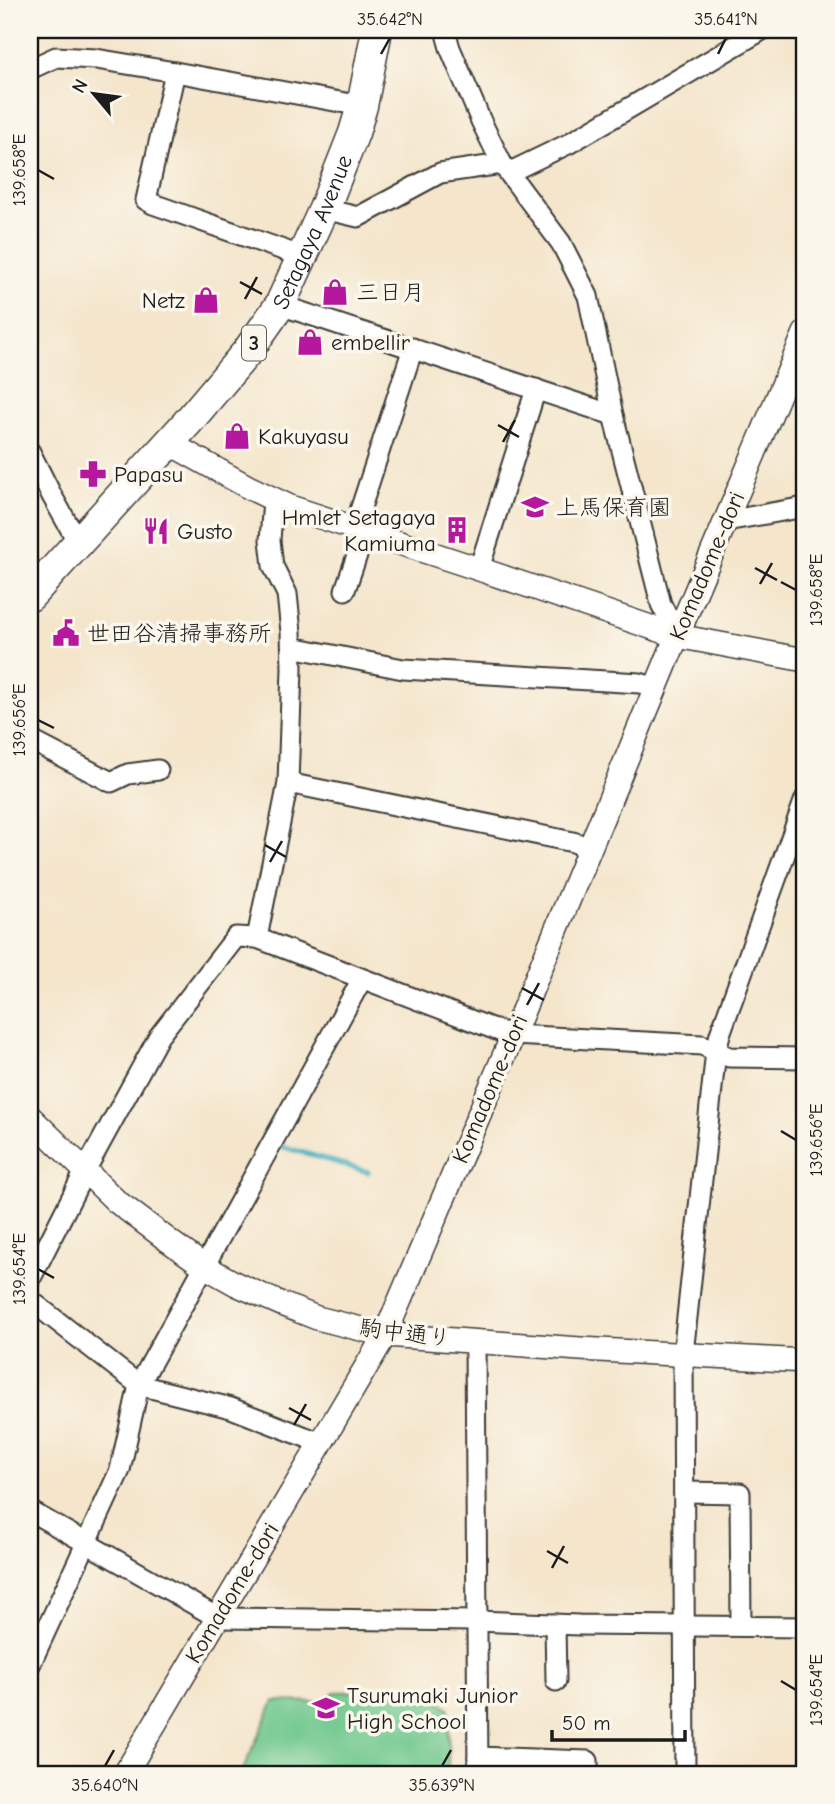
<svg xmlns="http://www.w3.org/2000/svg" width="835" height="1804" font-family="'Comic Neue','Klee One',sans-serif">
<rect width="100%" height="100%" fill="#fbf7ec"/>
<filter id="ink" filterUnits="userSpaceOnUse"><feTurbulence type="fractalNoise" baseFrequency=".0143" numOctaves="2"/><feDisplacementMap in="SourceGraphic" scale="14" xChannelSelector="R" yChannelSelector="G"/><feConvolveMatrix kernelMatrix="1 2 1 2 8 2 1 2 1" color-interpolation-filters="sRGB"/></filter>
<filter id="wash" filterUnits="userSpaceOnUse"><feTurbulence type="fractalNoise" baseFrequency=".00686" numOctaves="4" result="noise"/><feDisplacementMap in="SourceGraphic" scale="28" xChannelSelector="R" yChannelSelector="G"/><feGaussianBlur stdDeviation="1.57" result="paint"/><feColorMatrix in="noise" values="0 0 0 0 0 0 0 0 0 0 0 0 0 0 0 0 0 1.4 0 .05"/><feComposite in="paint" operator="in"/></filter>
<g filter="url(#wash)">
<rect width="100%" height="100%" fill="#f4e5cb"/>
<path fill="#70c88d" stroke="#467254" stroke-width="2" d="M420,1690L449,1708L448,1771L444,1774H241L274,1701L327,1702L334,1692Z"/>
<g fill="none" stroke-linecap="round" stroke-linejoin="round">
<path stroke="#3fadbd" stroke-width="5" d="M281,1146L368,1172"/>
</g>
</g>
<g filter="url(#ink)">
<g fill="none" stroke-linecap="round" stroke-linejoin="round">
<defs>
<g id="minor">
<path d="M445,30L450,48L481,121L502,164L561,243L588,296L613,415L661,604L677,636"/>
<path d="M30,69L56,57L96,59L175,72L362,106"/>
<path d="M175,72L146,200L153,204L303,257"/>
<path d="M510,172L568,144L762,30"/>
<path d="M324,209L358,217L440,173L502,164"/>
<path d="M280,305L613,415"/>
<path d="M30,452L52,496L79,544"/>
<path d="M726,521L805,507"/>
<path d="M354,529L413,348"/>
<path d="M479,569L536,389"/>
<path d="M345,590L365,532"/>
<path d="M292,647L403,669L640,683L656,688"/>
<path d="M30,740L111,782L128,774L158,770"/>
<path d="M288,783L573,842L590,848"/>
<path d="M257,938L288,783L292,669L291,632L287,594L273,566L270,540L273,500"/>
<path d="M30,1280L85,1171L159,1036L236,937L257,938L499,1031L513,1035L702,1045L729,1057L805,1058"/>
<path d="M30,1300L139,1385L231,1408L321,1443"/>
<path d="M475,1341L478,1774"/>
<path d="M684,1492L740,1493L741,1626"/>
<path d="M30,1511L218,1618L476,1621L579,1625L805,1627"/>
<path d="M555,1624L556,1681"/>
<path d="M30,1665L120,1470L139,1385L362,979"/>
<path d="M478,1757L588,1761V1774"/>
<path d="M685,1774L683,1354L716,1051L720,1034L805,799"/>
</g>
<g id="tertiary">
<path d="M169,443L250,488L290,507L479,569L677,636L805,660"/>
<path d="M30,1117L116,1201L169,1241L204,1266L236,1284L284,1305L317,1318L385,1335L580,1349L805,1361"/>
<path d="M125,1774L385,1335L513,1035L677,636L805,333"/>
</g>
<g id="primary">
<path id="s1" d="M30,596L187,423L247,352L280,305L324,209L354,133L362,106L377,30"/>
</g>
</defs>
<use href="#minor" stroke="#3c3a36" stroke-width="23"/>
<use href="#tertiary" stroke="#3c3a36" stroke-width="26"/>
<use href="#primary" stroke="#3c3a36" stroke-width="33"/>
<use href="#minor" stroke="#fff" stroke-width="19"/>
<use href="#tertiary" stroke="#fff" stroke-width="23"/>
<use href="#primary" stroke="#fff" stroke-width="30"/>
</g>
</g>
<path fill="none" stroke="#1c1c1c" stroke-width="2.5" d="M381,54L390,38M718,54L726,38M38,170L54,179M240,282L262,294M245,299L257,277M498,425L519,437M503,442L515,420M755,568L777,580M781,582L796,590M760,584L772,563M38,720L54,728M265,845L286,857M270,862L282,841M522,988L544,1000M527,1005L539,983M781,1131L796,1140M38,1269L54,1278M289,1408L311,1420M294,1425L306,1404M547,1551L568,1563M552,1568L564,1546M781,1681L796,1690M105,1766L114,1750M442,1766L451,1750"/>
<defs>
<symbol id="shop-bare" viewBox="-9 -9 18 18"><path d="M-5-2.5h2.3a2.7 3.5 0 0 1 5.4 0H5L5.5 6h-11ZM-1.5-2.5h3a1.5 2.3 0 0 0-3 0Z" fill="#b5179e" stroke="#fbf7ec" stroke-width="2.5" paint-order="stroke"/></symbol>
<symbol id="pharmacy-bare" viewBox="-9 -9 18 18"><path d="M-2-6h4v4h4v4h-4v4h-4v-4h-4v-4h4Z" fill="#b5179e" stroke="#fbf7ec" stroke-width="2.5" paint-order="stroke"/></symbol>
<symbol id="school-bare" viewBox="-9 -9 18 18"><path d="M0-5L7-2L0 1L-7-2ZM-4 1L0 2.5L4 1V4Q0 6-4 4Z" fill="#b5179e" stroke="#fbf7ec" stroke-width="2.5" paint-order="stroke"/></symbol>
<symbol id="building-bare" viewBox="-9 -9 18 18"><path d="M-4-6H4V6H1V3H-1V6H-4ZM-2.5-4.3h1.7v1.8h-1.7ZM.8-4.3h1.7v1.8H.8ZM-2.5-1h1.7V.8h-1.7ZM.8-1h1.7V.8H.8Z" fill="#b5179e" stroke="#fbf7ec" stroke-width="2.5" paint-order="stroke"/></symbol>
<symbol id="restaurant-bare" viewBox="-9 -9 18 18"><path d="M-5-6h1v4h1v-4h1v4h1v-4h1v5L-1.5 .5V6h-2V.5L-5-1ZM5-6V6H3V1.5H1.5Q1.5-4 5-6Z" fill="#b5179e" stroke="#fbf7ec" stroke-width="2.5" paint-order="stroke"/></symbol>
<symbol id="civic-bare" viewBox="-9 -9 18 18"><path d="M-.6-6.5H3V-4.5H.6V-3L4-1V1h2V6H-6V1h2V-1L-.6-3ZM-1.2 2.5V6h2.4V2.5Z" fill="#b5179e" stroke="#fbf7ec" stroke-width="2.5" paint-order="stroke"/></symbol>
</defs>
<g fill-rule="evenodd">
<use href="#shop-bare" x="316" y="273" width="38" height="38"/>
<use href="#shop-bare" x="187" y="281" width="38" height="38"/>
<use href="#shop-bare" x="291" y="323" width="38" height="38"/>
<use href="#shop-bare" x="218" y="417" width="38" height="38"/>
<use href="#pharmacy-bare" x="74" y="455" width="38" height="38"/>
<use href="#school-bare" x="516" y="488" width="38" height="38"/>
<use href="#building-bare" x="438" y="511" width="38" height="38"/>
<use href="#restaurant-bare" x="137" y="512" width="38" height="38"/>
<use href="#civic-bare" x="47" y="614" width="38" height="38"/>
<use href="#school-bare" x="307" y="1689" width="38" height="38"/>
</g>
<g text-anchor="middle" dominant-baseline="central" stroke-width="7" stroke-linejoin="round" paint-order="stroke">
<rect fill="#fbf7ec" stroke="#5f5e5a" stroke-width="2" x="242" y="325.5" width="24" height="35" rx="5"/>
<g font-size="21" font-weight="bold" fill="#1c1c1c">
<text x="254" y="343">3</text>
</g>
<g font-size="23" fill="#1c1c1c" stroke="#fbf7ec">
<text stroke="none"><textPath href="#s1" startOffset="464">Setagaya Avenue</textPath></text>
<text transform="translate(707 566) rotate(-67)">Komadome-dori</text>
<text transform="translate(490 1089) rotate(-67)">Komadome-dori</text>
<text transform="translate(405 1333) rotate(7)">駒中通り</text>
<text transform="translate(232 1593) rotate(-59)">Komadome-dori</text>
</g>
<g font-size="23" fill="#1c1c1c" stroke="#fbf7ec" text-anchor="start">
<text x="356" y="292">三日月</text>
<text x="185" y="300" text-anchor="end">Netz</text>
<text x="331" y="342">embellir</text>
<text x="258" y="436">Kakuyasu</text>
<text x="114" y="474">Papasu</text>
<text x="556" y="507">上馬保育園</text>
<text x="436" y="517" text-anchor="end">Hmlet Setagaya<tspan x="436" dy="26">Kamiuma</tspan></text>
<text x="177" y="531">Gusto</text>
<text x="87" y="633">世田谷清掃事務所</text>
<text x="347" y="1695">Tsurumaki Junior<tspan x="347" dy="26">High School</tspan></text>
</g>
</g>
<rect width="835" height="1804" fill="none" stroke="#fbf7ec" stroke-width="77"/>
<g transform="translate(94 94) rotate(299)" stroke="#fbf7ec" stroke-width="5" paint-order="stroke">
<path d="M0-5L12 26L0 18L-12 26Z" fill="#1c1c1c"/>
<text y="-10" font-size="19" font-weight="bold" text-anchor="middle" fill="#1c1c1c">N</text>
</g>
<path d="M552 1730v10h133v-10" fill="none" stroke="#1c1c1c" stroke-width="3.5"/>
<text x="562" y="1730" font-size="21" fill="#1c1c1c" stroke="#fbf7ec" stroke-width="5" paint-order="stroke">50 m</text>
<rect x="38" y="38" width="758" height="1728" fill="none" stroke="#1c1c1c" stroke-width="2.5"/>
<g font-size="18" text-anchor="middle" fill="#1c1c1c">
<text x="390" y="25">35.642°N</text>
<text x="726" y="25">35.641°N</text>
<text transform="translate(19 170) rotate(-90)" y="6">139.658°E</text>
<text transform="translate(816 590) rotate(-90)" y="6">139.658°E</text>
<text transform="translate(19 720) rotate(-90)" y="6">139.656°E</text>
<text transform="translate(816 1140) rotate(-90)" y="6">139.656°E</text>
<text transform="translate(19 1269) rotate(-90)" y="6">139.654°E</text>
<text transform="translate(816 1690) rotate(-90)" y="6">139.654°E</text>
<text x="105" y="1791">35.640°N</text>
<text x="442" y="1791">35.639°N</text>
</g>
</svg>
